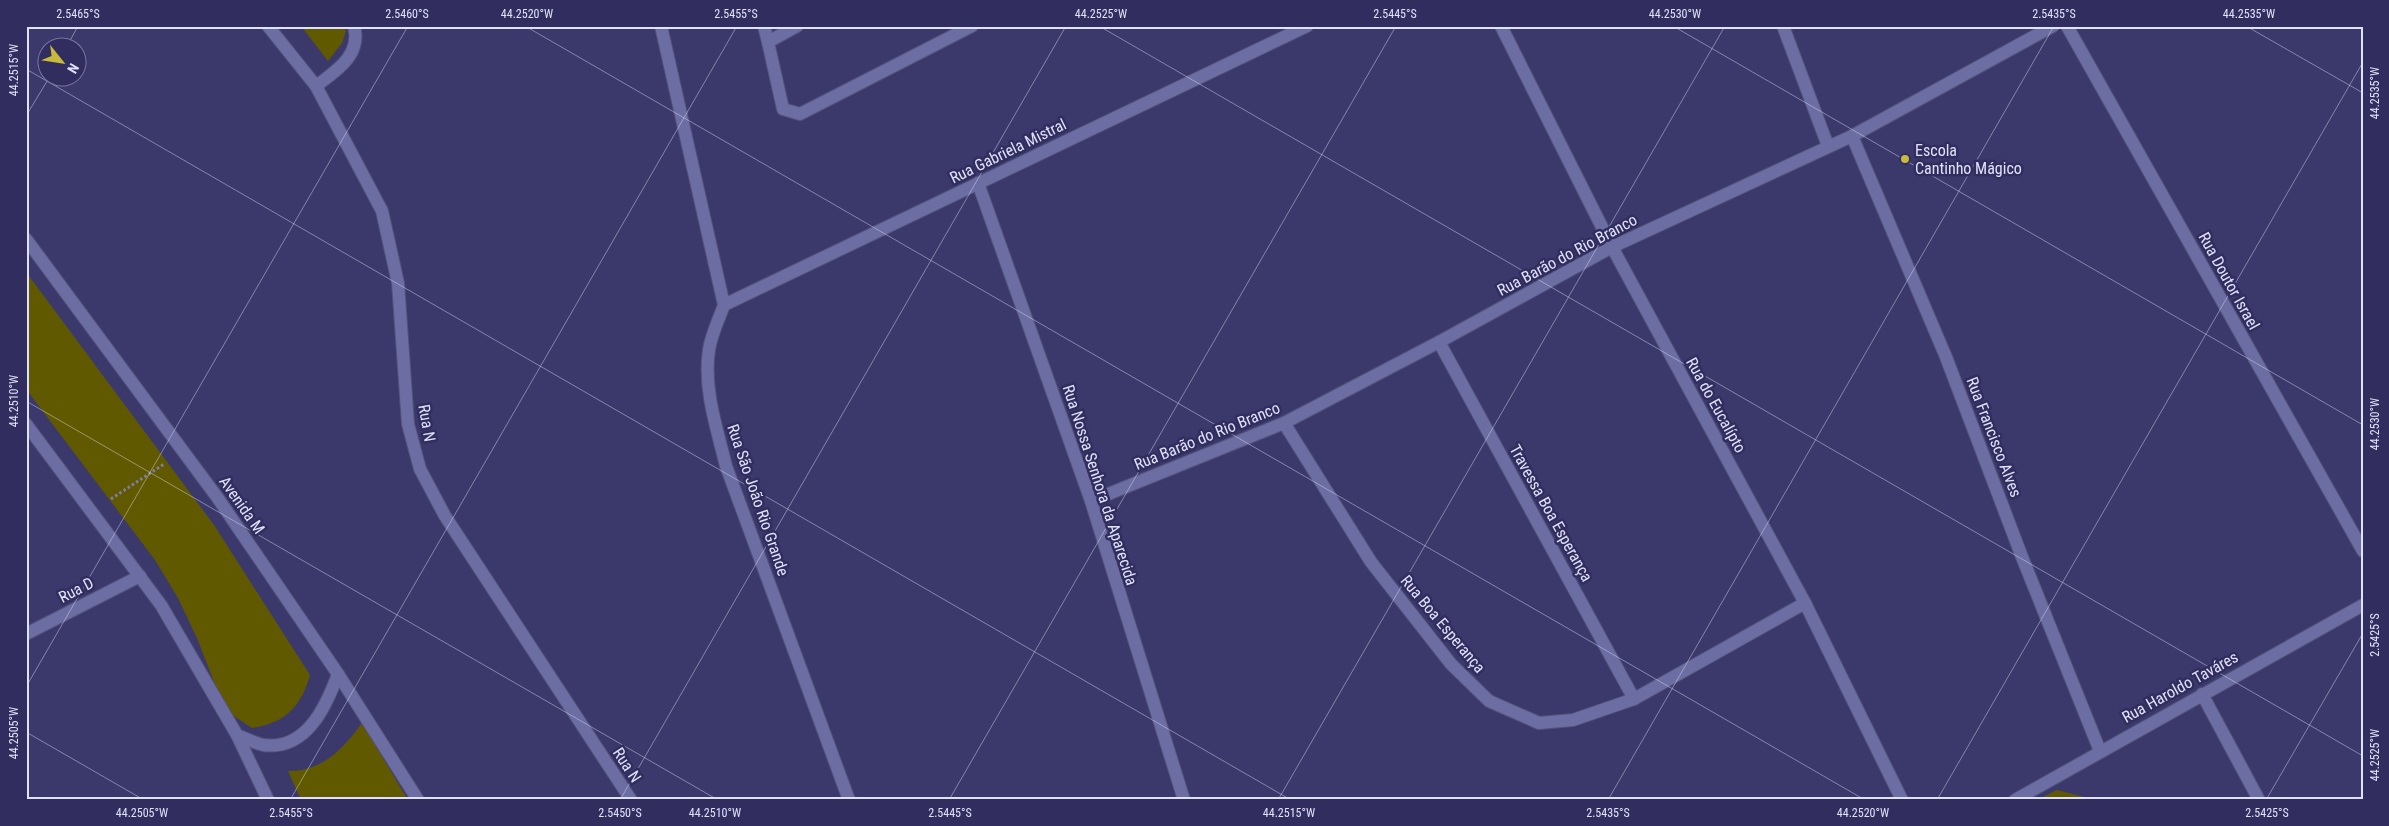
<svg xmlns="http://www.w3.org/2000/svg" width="2389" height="826" font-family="'Roboto Condensed',sans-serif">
<rect width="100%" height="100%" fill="#3b396b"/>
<g fill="#615900">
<path d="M301,26H343L346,31L342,43L328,61Z"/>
<path d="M26,272L214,525L310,675C301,707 285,723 252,728L225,710L197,638L178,598L155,560L26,389Z"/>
<path d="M362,723L408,800H301L288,771C323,771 342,750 362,723Z"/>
<path d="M2057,790L2096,800H2037Z"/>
</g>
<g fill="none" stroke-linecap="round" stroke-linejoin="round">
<defs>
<g id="lane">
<path d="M764,26L768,42"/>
<path d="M797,26L768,42L783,109L800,114L972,26"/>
</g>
<g id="street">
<path d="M268,26L316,86L382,211L398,283L408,424L420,469L445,516L631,800"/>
<path d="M661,26L724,305C719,319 711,335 709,350C703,388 717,429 726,466L849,800"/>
<path d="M1783,26L1828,146"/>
<path d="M2067,26L2363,551"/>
<path d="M316,86C336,71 362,55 354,26"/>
<path d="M1852,136L1946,357L2022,557L2100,751"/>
<path d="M978,183L1091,501L1184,800"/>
<path d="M724,305L1307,26"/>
<path d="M1439,342L1634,699"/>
<path d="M1284,423L1371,562L1451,664L1489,701L1539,723L1573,720L1634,699L1805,603"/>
<path d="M1091,501L1284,423L1439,342L1612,247L1852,136L2053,26"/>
<path d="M26,634L140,576"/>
<path d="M2202,694L2259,800"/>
<path d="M2015,800L2363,605"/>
</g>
<g id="secondary">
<path d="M1501,26L1612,247L1805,603L1902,800"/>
<path d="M26,239L217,497L338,674L418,800"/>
<path d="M26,424L161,605L237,735L268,800"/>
<path d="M237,735C245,738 254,743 263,745C306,751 326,707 338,674"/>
</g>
</defs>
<use href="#lane" stroke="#54527b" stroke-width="14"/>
<use href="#street" stroke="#54527b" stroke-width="14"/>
<use href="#secondary" stroke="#54527b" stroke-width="14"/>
<path stroke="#7d7da5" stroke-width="3" stroke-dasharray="2.5 2.5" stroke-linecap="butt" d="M111,499L164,464"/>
<use href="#lane" stroke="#6c6da3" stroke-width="12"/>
<use href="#street" stroke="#6c6da3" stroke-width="12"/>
<use href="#secondary" stroke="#6c6da3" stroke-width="12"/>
</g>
<path fill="none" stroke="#e0e2fb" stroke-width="1" stroke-opacity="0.45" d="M525,26L1865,800M1099,26L2363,756M1673,26L2363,425M2246,26L2363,93M66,48L78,26M26,69L1291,800M26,116L49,78M26,401L718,800M26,687L408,26M26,732L144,800M290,800L737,26M620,800L1066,26M949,800L1396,26M1278,800L1725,26M1608,800L2054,26M1937,800L2363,62M2266,800L2363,633"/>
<circle fill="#c8bb3b" stroke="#312e5f" stroke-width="2" cx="1905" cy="159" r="5"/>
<g text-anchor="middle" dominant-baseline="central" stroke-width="5" stroke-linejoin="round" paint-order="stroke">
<g font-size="16" fill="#e0e2fb" stroke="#312e5f" text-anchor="start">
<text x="1915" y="150">Escola<tspan x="1915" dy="18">Cantinho Mágico</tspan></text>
</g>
<g font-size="16" fill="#e0e2fb" stroke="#312e5f">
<text transform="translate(1008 151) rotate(-26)">Rua Gabriela Mistral</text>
<text transform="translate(1567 255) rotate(-28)">Rua Barão do Rio Branco</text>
<text transform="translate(2229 281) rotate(61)">Rua Doutor Israel</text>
<text transform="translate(1716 405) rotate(61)">Rua do Eucalípto</text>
<text transform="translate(427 423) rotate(80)">Rua N</text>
<text transform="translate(1207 436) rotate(-22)">Rua Barão do Rio Branco</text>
<text transform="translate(1994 437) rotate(69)">Rua Francisco Alves</text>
<text transform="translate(1100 485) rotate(72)">Rua Nossa Senhora da Aparecida</text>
<text transform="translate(758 500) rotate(71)">Rua São João Rio Grande</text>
<text transform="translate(242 505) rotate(55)">Avenida M</text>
<text transform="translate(1551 513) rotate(61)">Travessa Boa Esperança</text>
<text transform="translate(76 590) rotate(-27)">Rua D</text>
<text transform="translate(1443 624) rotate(50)">Rua Boa Esperança</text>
<text transform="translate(2180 687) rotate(-29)">Rua Haroldo Taváres</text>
<text transform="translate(627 765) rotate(57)">Rua N</text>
</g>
</g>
<rect width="2389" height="826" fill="none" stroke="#312e5f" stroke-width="55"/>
<g transform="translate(62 62) rotate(120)"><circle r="24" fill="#312e5f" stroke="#77769d"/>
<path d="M0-4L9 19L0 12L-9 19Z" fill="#c8bb3b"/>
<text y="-8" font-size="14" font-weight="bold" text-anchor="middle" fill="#e0e2fb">N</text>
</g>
<rect x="28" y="28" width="2334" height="770" fill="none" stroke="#e0e2fb" stroke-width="2"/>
<g font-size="12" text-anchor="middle" fill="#e0e2fb">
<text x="78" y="18">2.5465°S</text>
<text x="407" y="18">2.5460°S</text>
<text x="527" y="18">44.2520°W</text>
<text x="736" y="18">2.5455°S</text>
<text x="1101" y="18">44.2525°W</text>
<text x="1395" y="18">2.5445°S</text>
<text x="1675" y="18">44.2530°W</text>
<text x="2054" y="18">2.5435°S</text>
<text x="2249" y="18">44.2535°W</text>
<text transform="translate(14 70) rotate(-90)" y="4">44.2515°W</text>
<text transform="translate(2375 93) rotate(-90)" y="4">44.2535°W</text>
<text transform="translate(14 401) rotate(-90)" y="4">44.2510°W</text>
<text transform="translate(2375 424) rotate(-90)" y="4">44.2530°W</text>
<text transform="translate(2375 635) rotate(-90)" y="4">2.5425°S</text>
<text transform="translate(14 733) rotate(-90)" y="4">44.2505°W</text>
<text transform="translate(2375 755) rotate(-90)" y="4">44.2525°W</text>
<text x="142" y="817">44.2505°W</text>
<text x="291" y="817">2.5455°S</text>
<text x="620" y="817">2.5450°S</text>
<text x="715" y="817">44.2510°W</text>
<text x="950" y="817">2.5445°S</text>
<text x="1289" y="817">44.2515°W</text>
<text x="1608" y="817">2.5435°S</text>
<text x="1863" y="817">44.2520°W</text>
<text x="2267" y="817">2.5425°S</text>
</g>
</svg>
